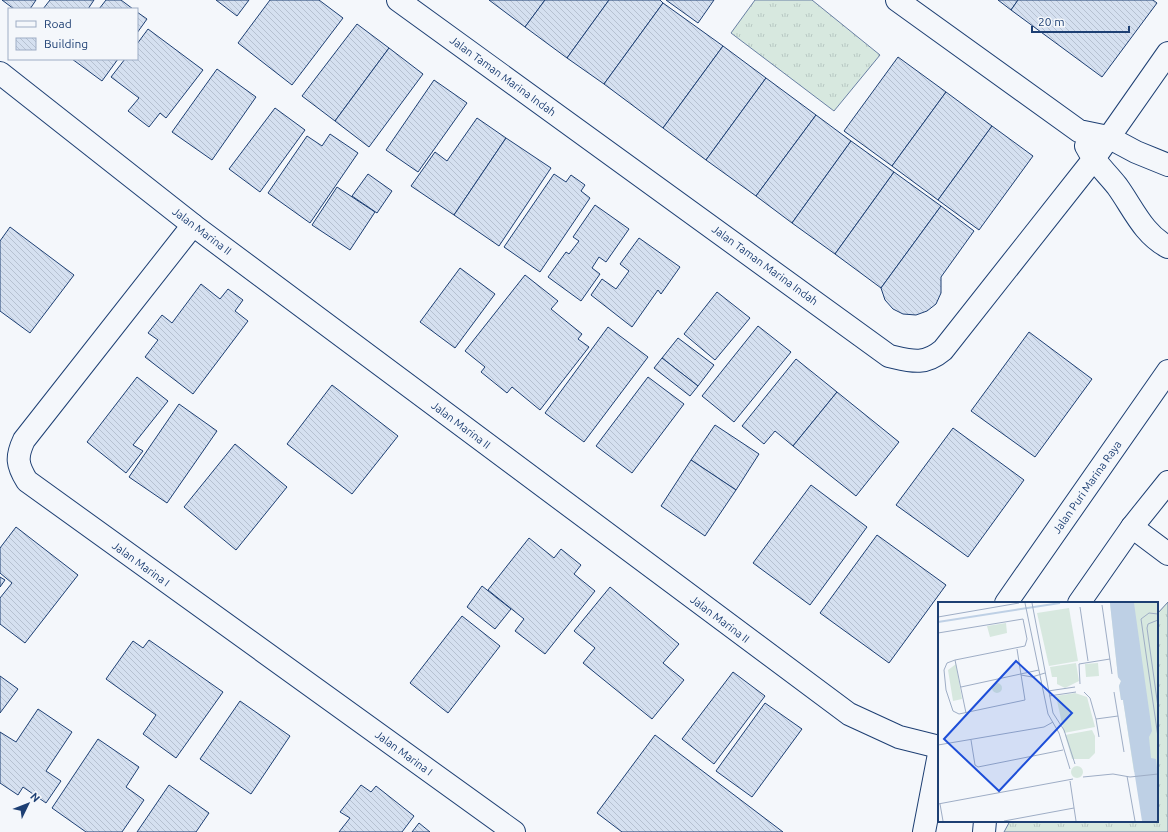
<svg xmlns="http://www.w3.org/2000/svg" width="1168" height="832" font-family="Ubuntu,sans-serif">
<defs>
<pattern id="grass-tufts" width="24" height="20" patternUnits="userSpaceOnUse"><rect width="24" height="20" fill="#d7e8df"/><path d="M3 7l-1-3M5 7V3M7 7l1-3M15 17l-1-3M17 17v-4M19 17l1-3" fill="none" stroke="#b8c8c3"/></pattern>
<pattern id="building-back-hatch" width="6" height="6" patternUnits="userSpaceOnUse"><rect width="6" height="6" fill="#d5e0f0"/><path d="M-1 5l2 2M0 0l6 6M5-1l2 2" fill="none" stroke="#b6c1d1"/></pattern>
</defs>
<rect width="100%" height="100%" fill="#f4f7fb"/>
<g fill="url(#grass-tufts)" stroke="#687fa3">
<path d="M755,0H812L880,55L834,111L731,33Z"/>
<path d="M1168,602V832H1004L1010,821H1157V614Z"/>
</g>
<g fill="url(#building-back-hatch)" stroke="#1d3f73">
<path d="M2,0H36L30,9H14Z"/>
<path d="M50,0H94L88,9H43Z"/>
<path d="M106,0H121L133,9H99Z"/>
<path d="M216,0H249L237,16Z"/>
<path d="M270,0H319L343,18L292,85L238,43Z"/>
<path d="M489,0H545L525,27Z"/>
<path d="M545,0H609L567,58L525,27Z"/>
<path d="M609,0H660L663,3L604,84L567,58Z"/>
<path d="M666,0H714L698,23Z"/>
<path d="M998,0H1018L1011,10Z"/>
<path d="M1018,0H1153L1157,3L1102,77L1011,10Z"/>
<path d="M663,3L723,46L663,128L604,84Z"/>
<path d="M137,12L147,19L137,33Z"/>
<path d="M357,24L389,48L335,121L302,96Z"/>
<path d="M148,29L203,70L166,118L160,113L149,127L128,111L139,98L111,77L125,59H137V44Z"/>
<path d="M723,46L766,78L706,160L663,128Z"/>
<path d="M389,48L423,74L369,147L335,121Z"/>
<path d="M898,57L946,92L892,166L844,131Z"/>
<path d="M72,59H118L102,81Z"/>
<path d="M217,69L256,97L212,160L172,132Z"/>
<path d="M766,78L816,115L756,196L706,160Z"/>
<path d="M434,80L467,103L418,172L386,150Z"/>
<path d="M946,92L992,126L938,200L892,166Z"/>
<path d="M275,108L305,130L260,192L229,169Z"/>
<path d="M816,115L851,141L792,223L756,196Z"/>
<path d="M477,118L506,138L454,215L411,186L435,152L447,161Z"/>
<path d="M992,126L1033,156L979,230L938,200Z"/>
<path d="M330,134L358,153L310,223L268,193L307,136L322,146Z"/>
<path d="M506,138L551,168L499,246L454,215Z"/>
<path d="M851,141L894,172L835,254L792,223Z"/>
<path d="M894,172L941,206L881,288L835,254Z"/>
<path d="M368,174L392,191L377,213L352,196Z"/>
<path d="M554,174L566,182L571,175L585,185L581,191L590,198L540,272L504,247Z"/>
<path d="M337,187L375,212L350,250L312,225Z"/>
<path d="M595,205L629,229L606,262L599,257L592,268L600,274L581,301L548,277L566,252L569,254L579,241L573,237Z"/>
<path d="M941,206L974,231L941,277V293L936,304L927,311L916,315L903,314L893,309L885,300L881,288Z"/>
<path d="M10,227L74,275L30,333L0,311V241Z"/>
<path d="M639,238L680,267L661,294L658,290L632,327L591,295L602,279L616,289L629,271L620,264Z"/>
<path d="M460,268L495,294L455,348L420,322Z"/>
<path d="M525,275L558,301L551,309L582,334L578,339L589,347L540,410L512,387L507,393L481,372L485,367L465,351Z"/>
<path d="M201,284L220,299L228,289L243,300L235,311L248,321L193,394L145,357L158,340L148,333L162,315L172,323Z"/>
<path d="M717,292L750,318L715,360L684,334Z"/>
<path d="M758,326L791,352L734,422L702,396Z"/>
<path d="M608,327L648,357L584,442L545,413Z"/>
<path d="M1029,332L1092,379L1035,457L971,411Z"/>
<path d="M678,338L714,365L698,386L662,358Z"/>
<path d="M662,358L698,386L690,396L654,368Z"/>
<path d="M796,359L837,392L793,446L775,431L764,444L742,426Z"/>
<path d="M137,377L168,401L133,445L143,451L126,473L87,442Z"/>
<path d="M648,377L684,404L632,473L596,446Z"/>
<path d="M332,385L398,436L352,494L287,444Z"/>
<path d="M837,392L899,442L856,496L793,446Z"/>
<path d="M179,404L217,431L167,503L129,477Z"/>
<path d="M715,425L759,454L736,490L691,460Z"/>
<path d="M953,428L1024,480L968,557L896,505Z"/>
<path d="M235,444L287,487L236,550L184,507Z"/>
<path d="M691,460L736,490L705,536L661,506Z"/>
<path d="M811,485L867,527L810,605L753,563Z"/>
<path d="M16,527L78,575L25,643L0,624V598L12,583L0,573V548Z"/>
<path d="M877,535L946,585L889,663L820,613Z"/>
<path d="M529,538L554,558L561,549L581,565L574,574L595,591L545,654L515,631L524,619L488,590Z"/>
<path d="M0,577L5,580L0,587Z"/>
<path d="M482,586L511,609L495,629L467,607Z"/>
<path d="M610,587L679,644L663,663L684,680L652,719L583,663L595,648L574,631Z"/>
<path d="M462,616L500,646L448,713L410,683Z"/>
<path d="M149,640L223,692L176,758L143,734L156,715L106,679L133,641L143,648Z"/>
<path d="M733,672L765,696L714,764L682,739Z"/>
<path d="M0,676L18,689L0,713Z"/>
<path d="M240,701L290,736L251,794L200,759Z"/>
<path d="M765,703L802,729L752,797L716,771Z"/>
<path d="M38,709L72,732L46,771L61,781L46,803L23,787L18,795L0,783V732L16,742Z"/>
<path d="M655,735L783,832H622L597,813Z"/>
<path d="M98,739L139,767L126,787L144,800L122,832H86L52,808Z"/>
<path d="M169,785L209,813L196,832H137Z"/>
<path d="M361,785L371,792L376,786L414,816L402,832H339L350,818L340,812Z"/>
<path d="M419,823L430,832H412Z"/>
</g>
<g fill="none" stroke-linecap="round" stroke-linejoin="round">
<defs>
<g id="minor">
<path d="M398,0L889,356C911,361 924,366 943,350L1093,160L1168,53"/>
<path d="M897,0L1079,131L1108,137L1136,152L1168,165"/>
<path d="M0,73L193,225L849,714L899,737L939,747"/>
<path d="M1086,146C1094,162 1106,172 1117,186C1133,208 1143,234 1168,247"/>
<path d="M193,225L24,440C16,457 17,465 27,481L514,832"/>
<path d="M1132,527L1168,554"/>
</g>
<g id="tertiary">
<path d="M1006,603L1168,371"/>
<path d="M1079,603L1132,527L1168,482"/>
<path d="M924,832L939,754"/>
<path d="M984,832L985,821"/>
</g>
</defs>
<use href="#minor" stroke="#1d3f73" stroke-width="24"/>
<use href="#tertiary" stroke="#1d3f73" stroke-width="24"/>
<use href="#minor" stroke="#f4f7fb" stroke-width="22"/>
<use href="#tertiary" stroke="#f4f7fb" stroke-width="22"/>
</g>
<g text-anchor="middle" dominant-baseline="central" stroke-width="3" stroke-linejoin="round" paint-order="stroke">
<g font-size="11" fill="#1d3f73" stroke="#f4f7fb">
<text transform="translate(503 76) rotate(36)">Jalan Taman Marina Indah</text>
<text transform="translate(202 231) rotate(37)">Jalan Marina II</text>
<text transform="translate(765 265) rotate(36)">Jalan Taman Marina Indah</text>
<text transform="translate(461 425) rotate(37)">Jalan Marina II</text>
<text transform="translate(1087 487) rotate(-55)">Jalan Puri Marina Raya</text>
<text transform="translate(141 564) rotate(36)">Jalan Marina I</text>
<text transform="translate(720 619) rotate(37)">Jalan Marina II</text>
<text transform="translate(404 753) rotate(36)">Jalan Marina I</text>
</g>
</g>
<g transform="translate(938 602)">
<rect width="220" height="220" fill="#f4f7fb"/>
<path d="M172,1H220V174L219,168L196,170L185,98H183L181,84L183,79L180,75ZM68,21L69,31L52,35L49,24ZM138,61L141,79L127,86L119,82V75H114L112,65ZM18,62L24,97L15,99L10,68ZM54 86a5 5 0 1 1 10 0a5 5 0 1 1-10 0ZM137,91L149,95L157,125L126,131L118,94ZM154,128L157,134V151L151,157H134L127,133ZM133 170a6 6 0 1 1 12 0a6 6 0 1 1-12 0Z" fill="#d7e8df"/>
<path d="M131,6L140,59L111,64L99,11Z" fill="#d7e8df"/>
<path d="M160,61L161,74L148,75L147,62Z" fill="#d7e8df"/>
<path d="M172,1H196L214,129L211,135L213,156L218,157L220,174V219H204L185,98H183L181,84L183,79L180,75Z" fill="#bed0e5"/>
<path fill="none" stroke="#bed0e5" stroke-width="2" d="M0,20L122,1"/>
<path fill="none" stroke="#9eadc5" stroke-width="1" d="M87,1L110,112L121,131L132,167M94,1L115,111L126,128L137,162M164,3L174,72M142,5L150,59M220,12L211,11L203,17L220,135M0,15L81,1M220,18L210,22L209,26L220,105M0,31L85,17L89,37L87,44L17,58L9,61L6,68L8,88L15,109L21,112L87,98L79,47M17,58L28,111M83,73L94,75L107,71M142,82L141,62L172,57M23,85L101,68M110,89L137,85M146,90L152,96L158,117L180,114M176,90L186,150M111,94L138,90M158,117L161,135M33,138L37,163L40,165L125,148M0,143L106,125L115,120M189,174L197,219M145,175L175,172L192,175L220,172M132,179L138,219M0,202L135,177M2,202L5,219M66,219L136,206"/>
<path fill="#1d4ed8" fill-opacity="0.15" stroke="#1d4ed8" stroke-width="2" d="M78,59L134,111L61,189L6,137Z"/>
<rect width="220" height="220" fill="none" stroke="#1d3f73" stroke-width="2"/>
</g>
<rect x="8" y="8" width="130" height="52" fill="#f4f7fb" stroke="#9eadc5"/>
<rect x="16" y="21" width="20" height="6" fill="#f4f7fb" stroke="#9eadc5"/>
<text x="44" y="28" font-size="12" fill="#1d3f73">Road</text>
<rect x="16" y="38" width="20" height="12" fill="url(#building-back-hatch)" stroke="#9eadc5"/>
<text x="44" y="48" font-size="12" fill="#1d3f73">Building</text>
<g transform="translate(28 804) rotate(47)" stroke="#f4f7fb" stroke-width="3" paint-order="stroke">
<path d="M0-3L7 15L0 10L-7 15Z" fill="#1d3f73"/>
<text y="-6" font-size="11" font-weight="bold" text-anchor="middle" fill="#1d3f73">N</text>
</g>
<path d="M1032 26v6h97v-6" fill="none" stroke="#1d3f73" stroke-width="2"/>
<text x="1038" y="26" font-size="12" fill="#1d3f73" stroke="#f4f7fb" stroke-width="3" paint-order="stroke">20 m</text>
</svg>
